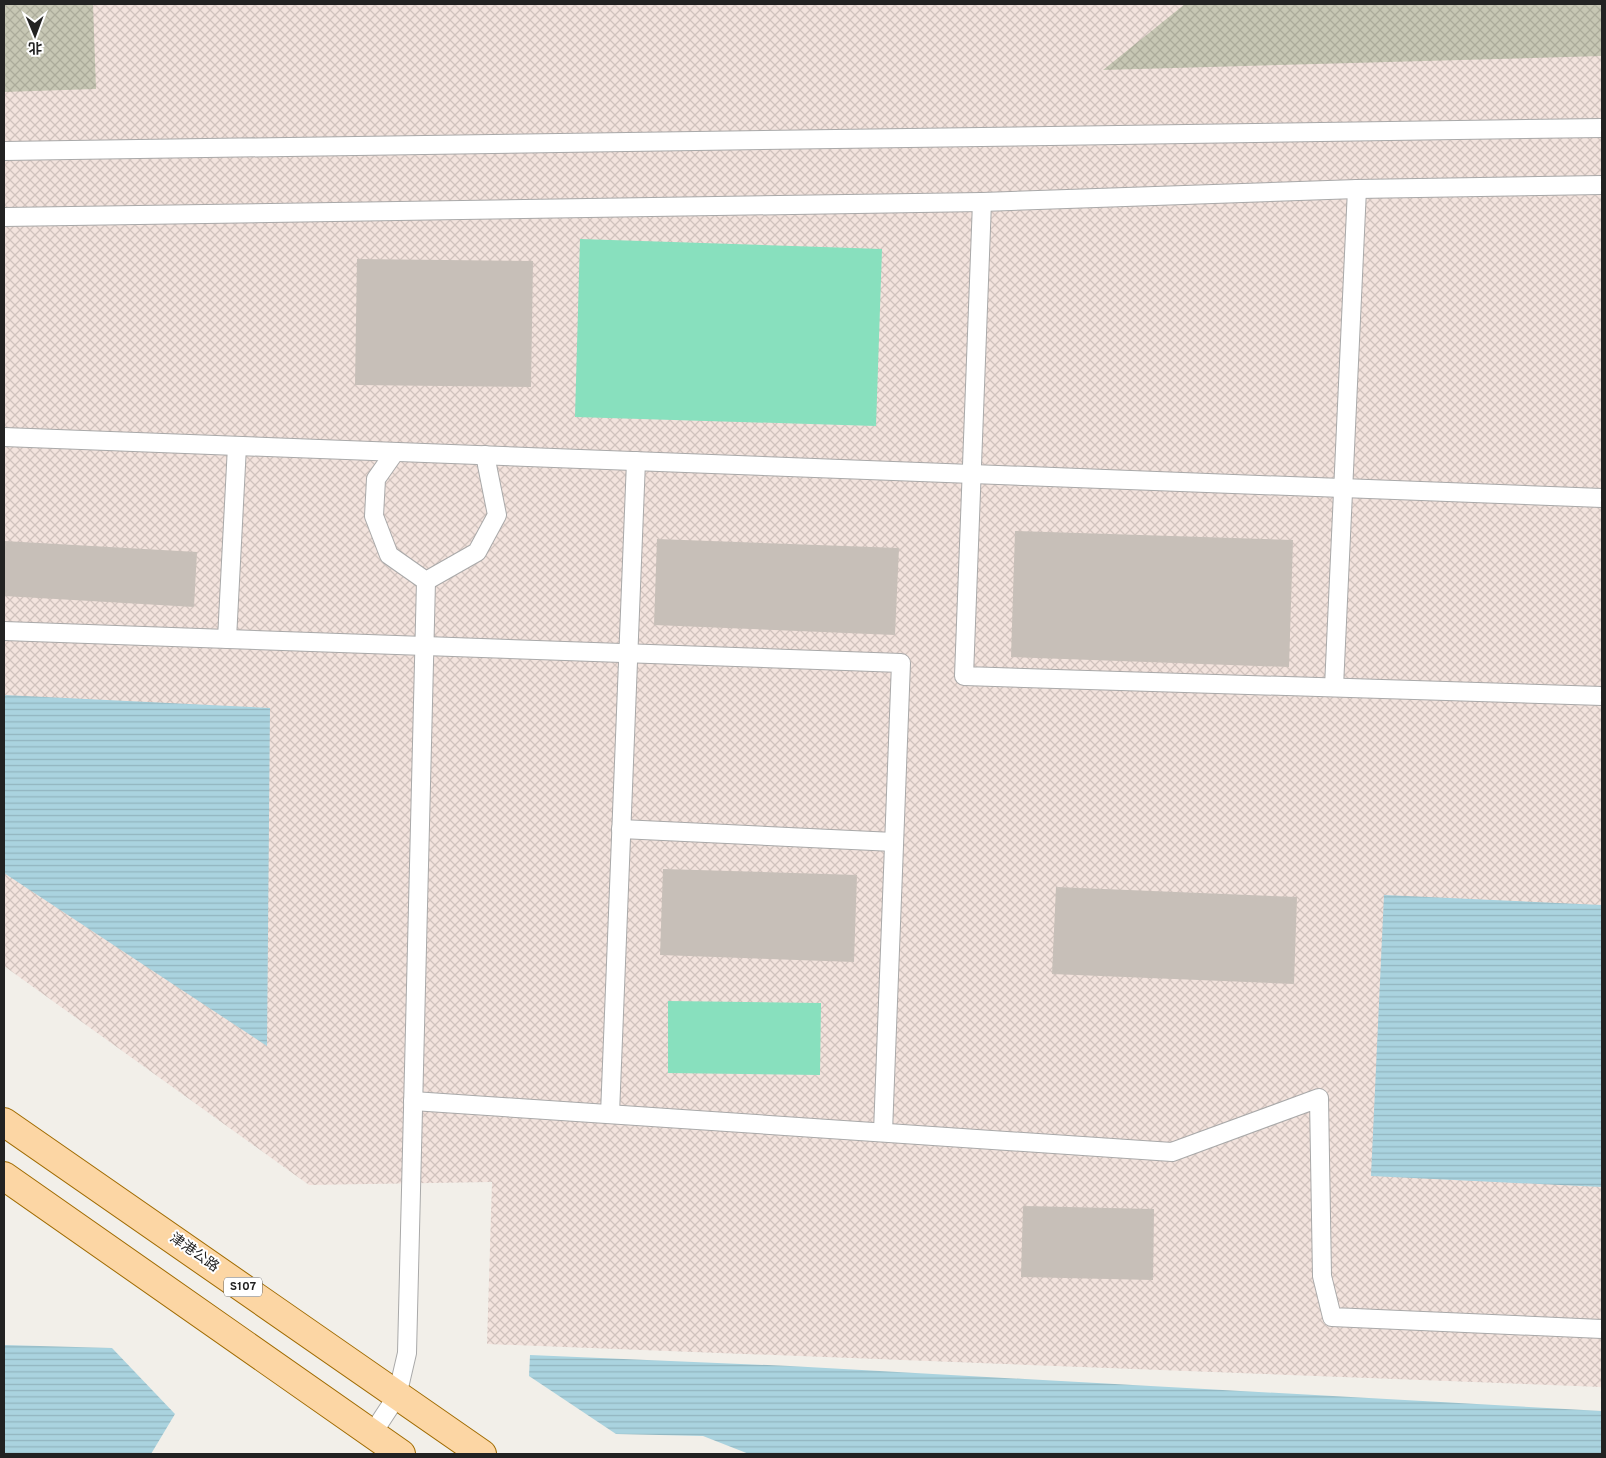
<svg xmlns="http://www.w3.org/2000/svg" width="1606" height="1458" font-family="Overpass,'Noto Sans SC',sans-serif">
<defs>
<pattern id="military-cross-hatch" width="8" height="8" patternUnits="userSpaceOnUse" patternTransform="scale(1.25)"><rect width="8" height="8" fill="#f3e3dd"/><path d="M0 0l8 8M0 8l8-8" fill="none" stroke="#d0c2bd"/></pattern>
<pattern id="construction-cross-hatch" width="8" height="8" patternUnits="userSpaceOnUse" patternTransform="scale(1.25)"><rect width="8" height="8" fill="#c7c7b4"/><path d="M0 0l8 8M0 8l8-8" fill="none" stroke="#abab9a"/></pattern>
<pattern id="water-rules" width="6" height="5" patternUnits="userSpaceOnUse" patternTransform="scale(1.25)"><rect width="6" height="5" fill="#aad3df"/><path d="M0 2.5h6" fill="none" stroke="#92b5bf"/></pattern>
</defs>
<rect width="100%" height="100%" fill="#f2efe9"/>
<path fill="url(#military-cross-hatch)" d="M4,4H1602V1387L487,1344L492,1182L309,1185L4,966Z"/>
<g fill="url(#construction-cross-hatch)">
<path d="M4,4H93L96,89L4,92Z"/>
<path d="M1185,4H1602V56L1103,70Z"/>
</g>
<g fill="#88e0be">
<path d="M580,239L882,249L876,426L575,417Z"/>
<path d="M668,1001L821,1003L820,1075L668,1073Z"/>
</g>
<g fill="url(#water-rules)">
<path d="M4,695L270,708L267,1046L4,873Z"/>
<path d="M1384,895L1602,905V1187L1371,1176Z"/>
<path d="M4,1345L112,1348L175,1414L151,1454H4Z"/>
<path d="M530,1355L790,1366L1602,1411V1454H749L703,1436L616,1434L529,1376Z"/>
</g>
<g fill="#c7bfb8">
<path d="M357,259L533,261L531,387L355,385Z"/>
<path d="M1015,531L1293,540L1289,667L1011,657Z"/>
<path d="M657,539L899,548L895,635L654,625Z"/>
<path d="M4,541L197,552L194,607L4,596Z"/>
<path d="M663,869L857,875L854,962L660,955Z"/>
<path d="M1056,887L1297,897L1294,984L1052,974Z"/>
<path d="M1023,1206L1154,1209L1153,1280L1021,1277Z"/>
</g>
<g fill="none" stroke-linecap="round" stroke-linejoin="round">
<defs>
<g id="lane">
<path d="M4,151L1602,128"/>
<path d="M982,202L964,676L1602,696"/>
<path d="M4,217L982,202L1357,189L1602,185"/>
<path d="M4,437L1602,498"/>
<path d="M395,452L376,479L374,516L389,555L426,581L477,552L497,515L485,455"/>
<path d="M4,631L901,663L883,1132"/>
<path d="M227,639L237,446"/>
<path d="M1334,687L1357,189"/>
<path d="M621,829L894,842"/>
<path d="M413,1101L1172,1152L1319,1098L1322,1276L1332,1317L1602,1329"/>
<path d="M610,1114L636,461"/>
<path d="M372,1434L397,1396L407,1353L426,581"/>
</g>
<g id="primary">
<path d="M4,1122L482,1454"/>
<path d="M4,1176L401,1454"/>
</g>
</defs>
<use href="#lane" stroke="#a9a9a9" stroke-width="20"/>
<use href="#primary" stroke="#a06b00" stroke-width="30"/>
<use href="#lane" stroke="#fff" stroke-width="18"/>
<use href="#primary" stroke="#fcd6a4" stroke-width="28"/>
</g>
<g text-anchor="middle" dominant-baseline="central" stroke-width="4" stroke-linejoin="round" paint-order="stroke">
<rect fill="#fff" stroke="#646464" stroke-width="1" x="224" y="1277.5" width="38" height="19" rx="4"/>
<g font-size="12" font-weight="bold" fill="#222">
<text x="243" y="1287">S107</text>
</g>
<g font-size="14" fill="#222" stroke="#fff">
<text transform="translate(194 1253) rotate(35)">津港公路</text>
</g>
</g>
<rect width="1606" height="1458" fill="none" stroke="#222222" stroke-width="10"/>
<g transform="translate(35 35) rotate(179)" stroke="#ffffff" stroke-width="4" paint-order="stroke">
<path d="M0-4L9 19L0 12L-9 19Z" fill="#222222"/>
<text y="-8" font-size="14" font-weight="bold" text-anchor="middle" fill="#222222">北</text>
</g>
</svg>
